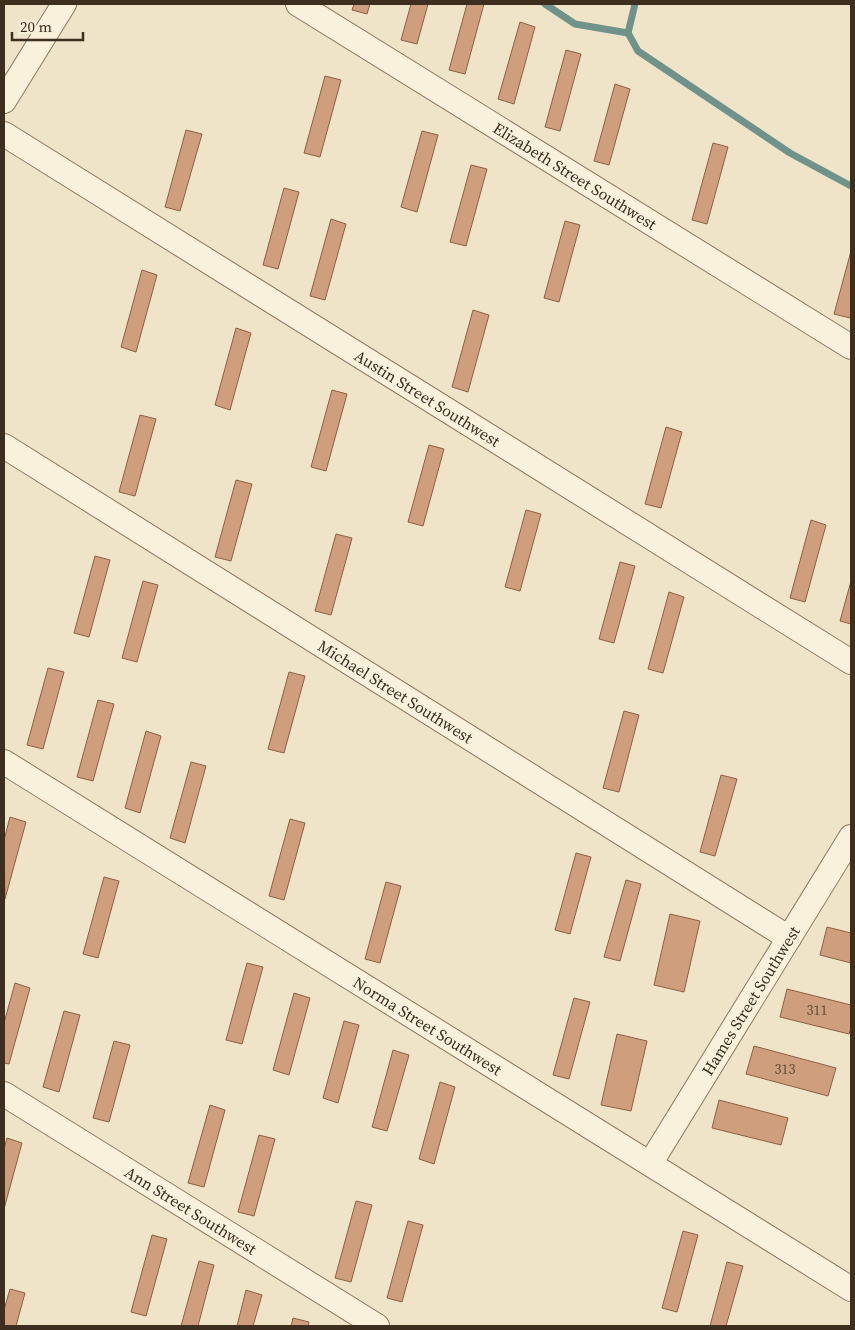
<svg xmlns="http://www.w3.org/2000/svg" width="855" height="1330" font-family="'Source Serif 4',serif">
<rect width="100%" height="100%" fill="#f0e4c8"/>
<g fill="none" stroke-linecap="round" stroke-linejoin="round">
<g stroke="#6f938a" stroke-width="7">
<path d="M545,4L575,24L628,33"/>
<path d="M635,4L628,33L638,51L790,153L851,186"/>
</g>
</g>
<g fill="#cf9f7d" stroke="#8d5f41">
<path d="M354,4H370L367,14L352,10Z"/>
<path d="M411,4H428L417,44L401,40Z"/>
<path d="M467,4H484L465,74L449,70Z"/>
<path d="M520,22L535,27L514,104L498,99Z"/>
<path d="M566,50L581,54L560,131L545,127Z"/>
<path d="M325,76L341,80L320,157L304,153Z"/>
<path d="M615,84L630,89L609,165L594,161Z"/>
<path d="M186,130L202,134L180,211L165,207Z"/>
<path d="M422,131L438,135L417,212L401,207Z"/>
<path d="M713,143L728,147L707,224L692,220Z"/>
<path d="M471,165L487,169L466,246L450,242Z"/>
<path d="M284,188L299,192L278,269L263,265Z"/>
<path d="M331,219L346,224L325,300L310,296Z"/>
<path d="M565,221L580,225L559,302L544,298Z"/>
<path d="M851,251V312L850,318L834,314Z"/>
<path d="M142,270L157,275L136,352L121,347Z"/>
<path d="M473,310L489,315L468,392L452,387Z"/>
<path d="M236,328L251,333L230,410L215,405Z"/>
<path d="M332,390L347,394L326,471L311,467Z"/>
<path d="M140,415L156,419L135,496L119,492Z"/>
<path d="M666,427L682,432L661,508L645,504Z"/>
<path d="M429,445L444,449L423,526L408,522Z"/>
<path d="M236,480L252,484L231,561L215,557Z"/>
<path d="M526,510L541,514L520,591L505,587Z"/>
<path d="M811,520L826,525L805,602L790,598Z"/>
<path d="M336,534L352,538L331,615L315,611Z"/>
<path d="M95,556L110,560L89,637L74,633Z"/>
<path d="M620,562L635,566L614,643L599,639Z"/>
<path d="M143,581L158,585L137,662L122,658Z"/>
<path d="M851,581V624L840,621Z"/>
<path d="M669,592L684,597L663,673L648,669Z"/>
<path d="M48,668L64,672L43,749L27,745Z"/>
<path d="M289,672L305,676L284,753L268,749Z"/>
<path d="M98,700L114,704L93,781L77,777Z"/>
<path d="M624,711L639,715L619,792L603,788Z"/>
<path d="M146,731L161,736L140,813L125,808Z"/>
<path d="M191,762L206,766L185,843L170,838Z"/>
<path d="M721,775L737,779L715,856L700,852Z"/>
<path d="M10,817L26,822L5,899L4,840Z"/>
<path d="M290,819L305,823L284,900L269,896Z"/>
<path d="M576,853L591,857L570,934L555,930Z"/>
<path d="M104,877L119,881L98,958L83,954Z"/>
<path d="M626,880L641,884L620,961L604,957Z"/>
<path d="M386,882L401,886L380,963L365,959Z"/>
<path d="M670,914L700,921L684,992L654,985Z"/>
<path d="M827,927L851,933V963L820,955Z"/>
<path d="M247,963L263,967L242,1044L226,1040Z"/>
<path d="M15,983L30,988L9,1064L4,1063V1023Z"/>
<path d="M787,989L851,1005V1027L849,1034L780,1017Z"/>
<path d="M294,993L310,998L289,1075L273,1070Z"/>
<path d="M574,998L590,1002L569,1079L553,1075Z"/>
<path d="M64,1011L80,1015L59,1092L43,1087Z"/>
<path d="M344,1021L359,1025L338,1103L323,1098Z"/>
<path d="M617,1034L647,1041L631,1111L601,1105Z"/>
<path d="M114,1041L130,1045L109,1122L93,1118Z"/>
<path d="M754,1046L836,1068L828,1096L746,1074Z"/>
<path d="M393,1050L409,1055L387,1131L372,1127Z"/>
<path d="M440,1082L455,1087L434,1164L419,1159Z"/>
<path d="M719,1100L788,1118L781,1145L712,1128Z"/>
<path d="M210,1105L225,1110L204,1187L188,1183Z"/>
<path d="M259,1135L275,1139L254,1216L238,1212Z"/>
<path d="M7,1138L22,1143L4,1209V1149Z"/>
<path d="M356,1201L372,1205L351,1282L335,1278Z"/>
<path d="M408,1221L423,1225L402,1302L387,1298Z"/>
<path d="M683,1231L698,1235L677,1312L662,1308Z"/>
<path d="M152,1235L167,1239L146,1316L131,1312Z"/>
<path d="M199,1261L214,1265L198,1326H181Z"/>
<path d="M727,1262L743,1266L726,1326H710Z"/>
<path d="M10,1289L25,1293L16,1326H4V1310Z"/>
<path d="M246,1290L262,1295L253,1326H237Z"/>
<path d="M293,1318L309,1322L308,1326H291Z"/>
</g>
<g fill="none" stroke-linecap="round" stroke-linejoin="round">
<defs>
<g id="minor">
<path id="s1" d="M298,4L851,347"/>
<path d="M4,101L64,4"/>
<path id="s2" d="M4,134L851,662"/>
<path id="s3" d="M4,446L789,938"/>
<path id="s4" d="M4,762L851,1289"/>
<path id="s5" d="M4,1094L377,1326"/>
<path id="s6" d="M650,1164L851,837"/>
</g>
</defs>
<use href="#minor" stroke="#8d765c" stroke-width="26"/>
<use href="#minor" stroke="#faf1dc" stroke-width="24"/>
</g>
<g text-anchor="middle" dominant-baseline="central" stroke-width="4.5" stroke-linejoin="round" paint-order="stroke">
<g font-size="14" fill="#624a37">
<text x="817" y="1010">311</text>
<text x="785" y="1069">313</text>
</g>
<g font-size="16" fill="#3d2e20" stroke="#f7eed8">
<text stroke="none"><textPath href="#s1" startOffset="326">Elizabeth Street Southwest</textPath></text>
<text stroke="none"><textPath href="#s2" startOffset="499">Austin Street Southwest</textPath></text>
<text stroke="none"><textPath href="#s3" startOffset="462">Michael Street Southwest</textPath></text>
<text stroke="none"><textPath href="#s6" startOffset="192">Hames Street Southwest</textPath></text>
<text stroke="none"><textPath href="#s4" startOffset="499">Norma Street Southwest</textPath></text>
<text stroke="none"><textPath href="#s5" startOffset="220">Ann Street Southwest</textPath></text>
</g>
</g>
<rect width="855" height="1330" fill="none" stroke="#3d2e20" stroke-width="10"/>
<path d="M12 32v8h71v-8" fill="none" stroke="#3d2e20" stroke-width="2.5"/>
<text x="20" y="32" font-size="15" fill="#3d2e20" stroke="#f7eed8" stroke-width="4" paint-order="stroke">20 m</text>
</svg>
